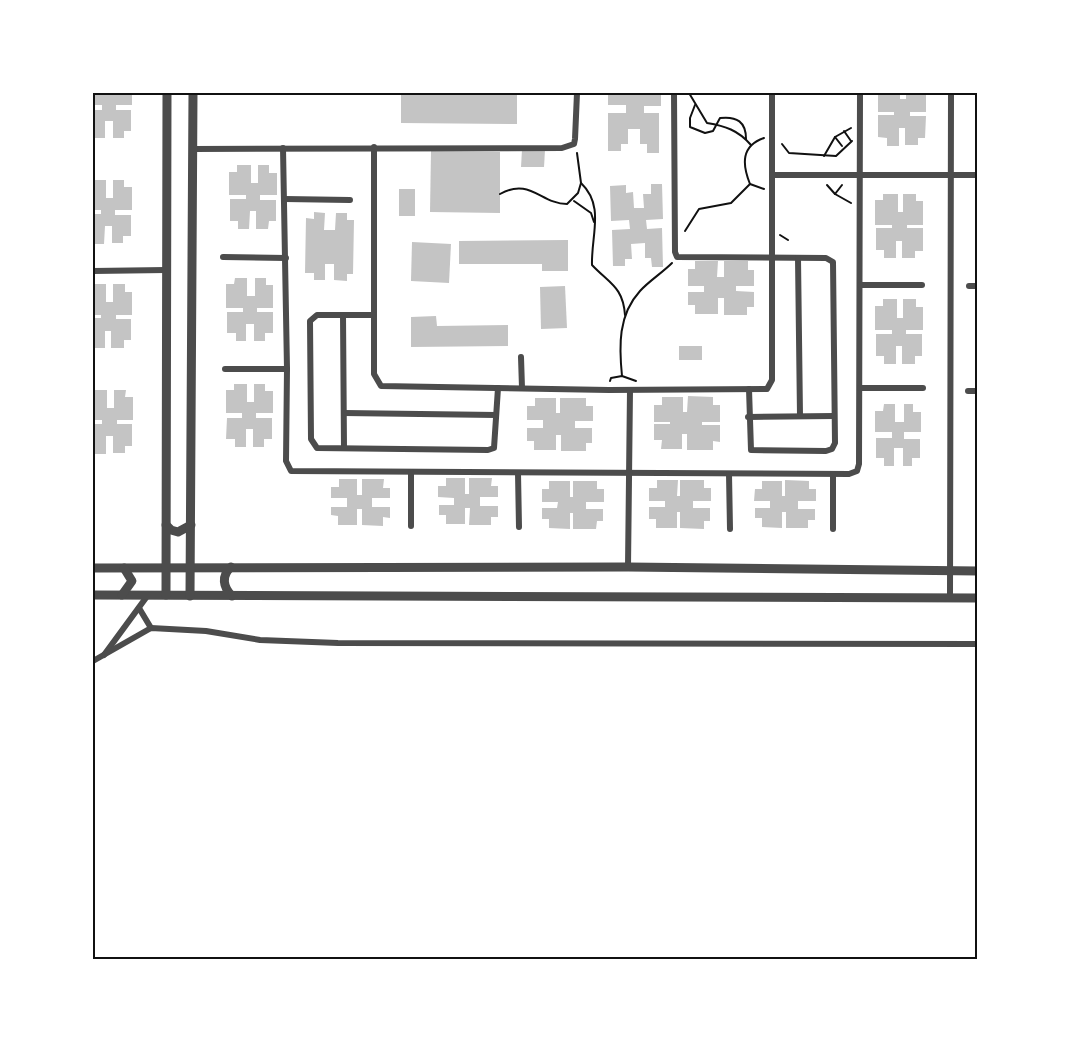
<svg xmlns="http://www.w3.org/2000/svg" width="1071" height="1052" font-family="'Work Sans',sans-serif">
<rect width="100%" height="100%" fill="#fff"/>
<g fill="#c4c4c4">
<path d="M93,93H132V105H116V110H131V131H124V138H113V121H105V138H94L93,110H102V105H93Z"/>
<path d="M484,93H517V124L401,123V94L484,95Z"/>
<path d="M608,93H661V106H644V113H659V153H647V144H640V129H628V144H621V151H608V113H626V105H608Z"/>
<path d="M878,93H900V99H906V93H926V112H910V116H926L925,138H918V145H905V128H899V146H887V138L878,137V115H894V112H878Z"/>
<path d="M522,150H545L544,167H521Z"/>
<path d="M431,151L500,152V213L430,212Z"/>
<path d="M237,165H251V183H258V165H269V173H277V195H260V200H276V221H269L268,229H256V211H250L249,229H238V221H230V199H246V195H229V172H237Z"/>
<path d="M93,180H106V198H113V180H124V187H132V210H115V215H131V236H123V243H112V226H105L104,244H93V214H101V210H93Z"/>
<path d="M651,184H662L663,219L646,220L647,229L662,228L663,267H652L651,258H645V243L631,244L632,259H625V266H613L612,230L630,229L629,220L611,221L610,186L626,185V193L633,192L634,208H644L643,194H651Z"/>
<rect x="399" y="189" width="16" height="27"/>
<path d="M883,194H898V212H903V194H916V201H923V225H907V228H923V251H915V258H902V241H896V258H884V250H876V228H892V225H875V200H883Z"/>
<path d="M314,212L325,213L324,230H335L336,213H347V220H354L353,274H347V281L334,280V264H325V280H314V273H305L306,218L314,219Z"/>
<path d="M568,240V271H542V264H459V241Z"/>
<path d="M412,242L451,244L449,283L411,281Z"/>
<path d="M695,261H718L717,277H724V261H748V270H754V286H736V291L754,292V307H747V315H724V298H718V314H695V305H688V292H704V286H688V269H695Z"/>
<path d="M235,278H247V296H255V278H266V285H273V308H257V312H273V333H265V341H254V324H246V341H236V333H227V312H243V308H226V284H234Z"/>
<path d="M93,284H106V302H113V284H125V292H132V315H116V319H131V340H124V348H111V331H105V348H93V318H101V315H93Z"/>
<path d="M565,286L567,328L541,329L540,287Z"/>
<path d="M883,299H897V318H903V299H916V307H923V330H906V334H922V356H915V364H902V346H896V364H884V356H876V334H892V330H875V306H883Z"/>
<path d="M436,316L437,326L508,325V346L411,347V317Z"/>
<rect x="679" y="346" width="23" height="14"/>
<path d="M234,384H247V402H254V384H265V391H273V413H256V418H272V439H264V447H253V429H246V447H235V439H226L227,418H242V413H226V390H234Z"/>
<path d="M94,390H107V408H114V390H126L125,397H133V420H117V424H132V446H125V453H113V436H106V454H95L93,424H102V420H93Z"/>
<path d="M688,396L713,397V405H720V422H702V425H720V442L713,441V450H687V434H682V449H661L662,440H654V424H670V422H654V405H662V397H683V412H687Z"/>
<path d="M535,398H556V413H560V398H586V406H593V421H575V428H592V443H586V451H561V435H556V450H534V441H527V428H543V420H527V406H535Z"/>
<path d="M884,404H895V422H904V404H913V412H921V432H904V439H920V458H912V466H903V448H894V466H884V458H876V438H892V432H875V411H883Z"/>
<path d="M446,478H465V494H469V478H492L491,486H498V497H480V506H498V517H491V525H469L470,508H465V524H446V515H439V505H454V498L438,497V486H446Z"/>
<path d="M339,479H357V495H362V479H384L383,488H390V498H372V507H390V518L383,517V526L362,525V509H357V525H338V516L331,515V507H347V498H331V487H339Z"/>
<path d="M657,480H678L677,496H680V480H704V488H711V501H693V508H710V521H704V529L680,528V512H677V528H656V519H649V507H665V501H649V488H657Z"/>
<path d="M785,480L809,481V489H816V501H798V509H815V520H808V528H786V512H782V528L762,527V518H755V508H770V501H754L755,489H762V481H782V496H785Z"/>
<path d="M549,481H570V497H573V481H597V489H604V502H586V509H603V521H597L596,529H573V513H570V529L549,528V519H542V508H557L558,502H542V489H549Z"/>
</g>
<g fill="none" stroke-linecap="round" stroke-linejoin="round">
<g stroke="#111" stroke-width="2">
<path d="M689,93L707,123C725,126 738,130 751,145"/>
<path d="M695,105L690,118V127L705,133L713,131L720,118C737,116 746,122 746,139"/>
<path d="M844,131L851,141"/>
<path d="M835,137L842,146"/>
<path d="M782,144L789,153L836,156L852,141"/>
<path d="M824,156L835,137L851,128"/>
<path d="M581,183C605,206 591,235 592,265C610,284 623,287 625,315"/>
<path d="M827,185L835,194L851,203"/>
<path d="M764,189L750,184C742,164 741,146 764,138"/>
<path d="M500,194C530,177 541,204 567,204L578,193L581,183L577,153"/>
<path d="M835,194L842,185"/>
<path d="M574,201L591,213L594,222"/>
<path d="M685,231L699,209L731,203L750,184"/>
<path d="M780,235L788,240"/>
<path d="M622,376C619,346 618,315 640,291C649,281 662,273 672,263"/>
<path d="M610,381L611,378L622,376L636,381"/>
</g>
<g stroke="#4c4c4c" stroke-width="6">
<path d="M674,93L675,252L677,257L826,258L833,262L835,443L832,449L826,451L751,450L749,389"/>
<path d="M374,147V374L381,386L609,390L767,389L772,380V93"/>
<path d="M283,148L287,369L286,461L291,471L849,474L857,471L859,464L860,93"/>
<path d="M193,149L562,148L574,144L575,139L577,93"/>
<path d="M772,175H978"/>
<path d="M285,199L350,200"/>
<path d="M223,257L286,258"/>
<path d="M798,258L800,416"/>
<path d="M93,271L166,270"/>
<path d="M860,285H922"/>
<path d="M969,286H978"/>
<path d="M343,315L344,448"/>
<path d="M373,315H317L310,321L311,439L317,448L488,450L494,448L498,388"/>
<path d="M521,357L522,388"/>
<path d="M225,369H287"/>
<path d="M860,388H923"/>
<path d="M968,391H978"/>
<path d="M344,413L496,415"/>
<path d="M748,417L834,416"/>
<path d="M518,473L519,527"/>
<path d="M729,474L730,529"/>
<path d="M833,474V529"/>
<path d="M411,526V472"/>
<path d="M628,567L630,390"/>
<path d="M950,598L951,93"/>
<path d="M139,608L151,628"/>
<path d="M104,655L148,595"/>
<path d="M93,661L151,628L206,631L260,640L338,643L978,644"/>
</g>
<g stroke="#4c4c4c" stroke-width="9">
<path d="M166,525L171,530L178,532L191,525"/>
<path d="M231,567C221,576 223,587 232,596"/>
<path d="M93,568L628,567L978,571"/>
<path d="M93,595L978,598"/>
<path d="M122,595L132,581L124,568"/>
<path d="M166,595L167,93"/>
<path d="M190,596L193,93"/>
</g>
</g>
<rect width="1071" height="1052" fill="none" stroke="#ffffff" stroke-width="189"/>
<rect x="94" y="94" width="882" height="864" fill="none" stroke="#111" stroke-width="2"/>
</svg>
